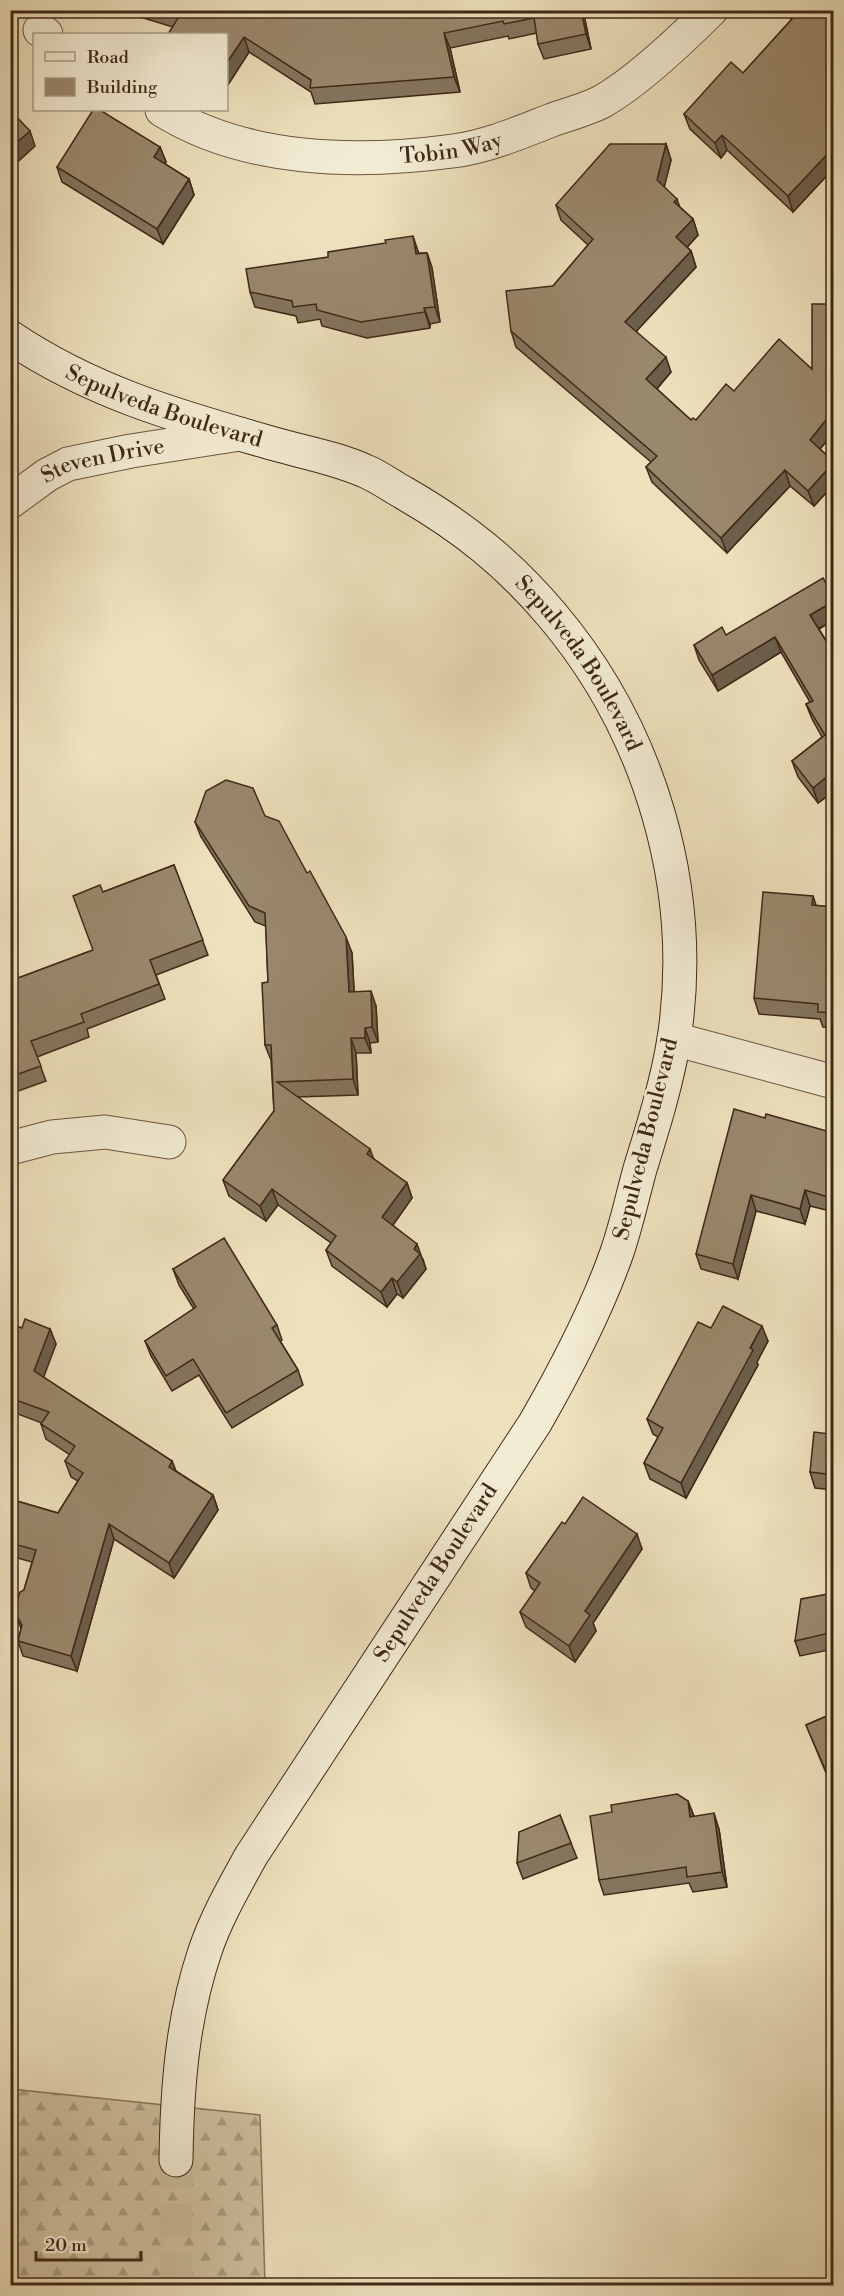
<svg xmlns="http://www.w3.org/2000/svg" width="844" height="2296" font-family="'Libre Bodoni',serif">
<defs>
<pattern id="forest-firs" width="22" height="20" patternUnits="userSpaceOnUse" patternTransform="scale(1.5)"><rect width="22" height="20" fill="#d0c2a1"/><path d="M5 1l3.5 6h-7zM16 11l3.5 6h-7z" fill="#aa9e82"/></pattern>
</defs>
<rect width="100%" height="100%" fill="#ede1bd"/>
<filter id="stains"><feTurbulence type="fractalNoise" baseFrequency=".00333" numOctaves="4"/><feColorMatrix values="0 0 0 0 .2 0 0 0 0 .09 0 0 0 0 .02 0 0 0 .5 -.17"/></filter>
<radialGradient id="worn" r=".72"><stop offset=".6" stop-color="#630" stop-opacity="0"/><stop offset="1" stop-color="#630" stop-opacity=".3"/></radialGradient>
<path fill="url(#forest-firs)" stroke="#88755c" stroke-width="1.5" d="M11,2089L260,2115L265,2285L11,2286Z"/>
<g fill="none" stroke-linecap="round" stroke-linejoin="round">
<path stroke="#cabc9c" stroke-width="33" stroke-dasharray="33 16" stroke-linecap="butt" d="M176,2286V2160"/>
<defs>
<g id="street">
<path d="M40,30L46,34"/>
<path id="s1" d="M162,110C245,162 357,164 453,151C486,147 521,132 552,120C569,114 588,109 603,101C639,80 681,40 711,10"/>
<path id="s2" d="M10,502L47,475L68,464L131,451L240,434"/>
<path d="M674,1039L834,1082"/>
<path d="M10,1148L52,1137L105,1132L169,1142"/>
</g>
<g id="secondary">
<path id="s3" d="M10,337C90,391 173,415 264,441C297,451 334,457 365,471C378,476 391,486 404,493C463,527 508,563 552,615C650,731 697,888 674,1039C667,1083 653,1127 640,1169C632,1198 626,1227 616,1255C595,1314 566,1369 535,1423L251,1856C234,1887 216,1918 205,1951C182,2019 177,2089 176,2160"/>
</g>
</defs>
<use href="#street" stroke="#6b5640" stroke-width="35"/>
<use href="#secondary" stroke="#402817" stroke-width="35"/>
<use href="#street" stroke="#f3ecd4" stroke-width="33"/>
<use href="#secondary" stroke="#f3ecd4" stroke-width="33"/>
</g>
<g fill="#84755e" stroke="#402817" stroke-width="1.5">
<path d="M117,10H312L319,14L583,10L591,49L544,59L538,44L537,33L509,39L508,36L450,48L460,92L315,104L311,92L249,52L226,88V34L173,27Z"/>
<path d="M834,10V168L793,212L727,150L721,158L690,129L684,114L743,73L791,20L790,17Z"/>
<path d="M666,144L671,160L664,187L680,207L693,219L698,235L687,247L691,251L696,267L636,331L671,372L657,389L691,420H696L734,391L812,369L834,285V432L820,449L834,462V484L814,506L790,486L727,553L652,482L646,467L651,462L516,347L511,331L553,286L588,245L561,220L556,205Z"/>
<path d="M160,147L166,162L165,164L189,179L194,195L163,244L62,182L57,167Z"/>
<path d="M418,251L419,253H427L432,268L440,322L430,324V328L367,338L322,326L320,319L298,323L296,316L255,307L250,292Z"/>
<path d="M834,620L819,629L834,654V791L818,803L798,777L792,761L822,737L812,719L806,704L810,702L781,652L718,691L699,660L694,645L726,635Z"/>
<path d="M265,816L307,873L352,953L354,992L376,1006L378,1042L370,1043L371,1053H356L358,1095L298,1097L374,1159L407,1183L412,1198L393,1225L423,1259L426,1269L403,1298L397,1294L387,1307L332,1266L326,1250L331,1243L278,1205L266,1221L229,1196L223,1180L274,1111L271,1060L265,1045L268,982L266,926L255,922L201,837L195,822Z"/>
<path d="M174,865L208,955L156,975L165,999L87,1029L89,1037L37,1057L46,1081L10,1094V981L93,950L103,892Z"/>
<path d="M816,906L834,907V1028L823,1027L820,1019L759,1014L754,998Z"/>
<path d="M765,1118L834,1133V1212L810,1206L805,1224L756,1211L738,1279L701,1269L696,1254Z"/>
<path d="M173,1269L277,1325L282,1340L280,1341L298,1370L303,1385L232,1428L199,1375L172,1391L151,1356L145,1341L194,1309L179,1285Z"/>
<path d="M10,1324L22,1328L50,1329L56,1344L43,1377L172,1461L176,1471L213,1495L218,1510L174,1578L114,1539L77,1671L23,1656L18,1641L21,1629L17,1616L24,1590L32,1562L10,1556V1499L58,1513L78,1481L71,1477L65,1461L70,1455L46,1439L41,1424L42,1423L10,1411Z"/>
<path d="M711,1328L768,1341L757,1362L758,1365L686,1498L650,1479L644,1463L658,1437L653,1434L647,1419Z"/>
<path d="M834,1398V1490L815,1488L810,1472L830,1434Z"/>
<path d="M565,1524L642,1549L593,1623L596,1631L575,1662L526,1627L520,1612L535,1591L531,1588L526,1573Z"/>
<path d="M834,1593V1649L800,1656L795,1641Z"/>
<path d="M834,1713V1792L806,1725Z"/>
<path d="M688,1801L694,1816L719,1829L727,1887L693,1892L689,1883L604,1895L599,1880Z"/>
<path d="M560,1815L577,1858L523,1879L517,1863Z"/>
</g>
<g fill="#6c5f4c" stroke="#402817" stroke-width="1.5">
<path d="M581,10H583L591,49L586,34Z"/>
<path d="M444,33L450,48L460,92L454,77Z"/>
<path d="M244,37L249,52L226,88V64Z"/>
<path d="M10,102L14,113L10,118Z"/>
<path d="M30,131L35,146L10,169V148Z"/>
<path d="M722,135L727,150L721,158L715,143Z"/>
<path d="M666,144L671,160L662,196L657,180Z"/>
<path d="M160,147L166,162L159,173L154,157Z"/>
<path d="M834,147V168L793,212L788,196Z"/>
<path d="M189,179L194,195L163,244L157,229Z"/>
<path d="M677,199L682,214L674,202Z"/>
<path d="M693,219L698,235L682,253L676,237Z"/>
<path d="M413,236L418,251L421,269L416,254Z"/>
<path d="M691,251L696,267L631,337L625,322Z"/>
<path d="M427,253L432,268L440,322L435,307Z"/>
<path d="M424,308L430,324V328L425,312Z"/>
<path d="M666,357L671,372L652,394L646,379Z"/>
<path d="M834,410V432L815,455L810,440Z"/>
<path d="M834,462V484L814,506L808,491Z"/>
<path d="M785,470L790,486L727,553L721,538Z"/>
<path d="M834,601V620L816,630L810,615Z"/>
<path d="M775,637L781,652L718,691L712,675Z"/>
<path d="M834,771V791L818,803L813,788Z"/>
<path d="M813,896L818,911L812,905Z"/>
<path d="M346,937L352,953L355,1007L349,992Z"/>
<path d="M371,991L376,1006L378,1042L372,1027Z"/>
<path d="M365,1028L370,1043L371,1053L365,1038Z"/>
<path d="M351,1038L356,1053L358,1095L353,1079Z"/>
<path d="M370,1149L376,1165L367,1154Z"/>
<path d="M834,1155V1177L830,1168Z"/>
<path d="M407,1183L412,1198L388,1232L382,1217Z"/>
<path d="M272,1189L278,1205L266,1221L260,1206Z"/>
<path d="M805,1190L810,1206L805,1224L800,1209Z"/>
<path d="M834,1190V1204L831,1198Z"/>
<path d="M751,1195L756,1211L738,1279L733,1264Z"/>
<path d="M417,1244L426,1269L403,1298L397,1282Z"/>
<path d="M392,1278L397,1294L387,1307L381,1292Z"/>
<path d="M762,1326L768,1341L757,1362L758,1365L686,1498L681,1483Z"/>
<path d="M50,1329L56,1344L40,1387L34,1371Z"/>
<path d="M172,1461L178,1477L169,1467Z"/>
<path d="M213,1495L218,1510L174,1578L169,1563Z"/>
<path d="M109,1524L114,1539L77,1671L71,1656Z"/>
<path d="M637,1534L642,1549L593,1623L596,1631L575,1662L569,1646L585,1611Z"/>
<path d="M688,1801L694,1817H690Z"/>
<path d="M714,1813L719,1829L727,1887L722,1872Z"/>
</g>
<g fill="#9a886d" stroke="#402817" stroke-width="1.5">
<path d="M165,10H312L319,14L318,10H581L586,34L538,44L534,18L504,24L503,21L444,33L454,77L310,88L311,80L244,37L226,64V34H168L180,15Z"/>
<path d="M795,10H834V147L788,196L722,135L715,143L684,114L731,62L743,73L792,19L790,17Z"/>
<path d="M10,110L30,131L10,148Z"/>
<path d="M93,110H100L160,147L154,157L189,179L157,229L57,167Z"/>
<path d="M610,144H666L657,180L677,199L674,202L693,219L676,237L691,251L625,322L666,357L646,379L691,420L693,418L696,420L726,384L734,391L779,339L812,369V304H829V285H834V410L810,440L834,462L808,491L785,470L721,538L646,467L657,456L511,331L506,291L553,286L593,239L556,205Z"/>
<path d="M413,236L416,254L427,253L435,307L424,308L425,312L361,322L317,310L316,304L293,307L292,301L250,292L246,269L328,257V252L386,243L385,240Z"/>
<path d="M823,578L834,597V601L810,615L834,654V771L813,788L792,761L825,735L806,704L813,701L775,637L712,675L694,645L722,627L726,635Z"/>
<path d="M226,780L253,788L265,816L279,821L307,873L310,871L346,937L349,992L371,991L372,1027L365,1028V1038H351L353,1079L277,1082L370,1149L367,1154L407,1183L382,1217L417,1244L414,1249L420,1254L397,1282L392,1278L381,1292L326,1250L336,1236L272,1189L260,1206L223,1180L274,1111L271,1045H265L262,983L268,982L265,913L249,906L195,822L206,791Z"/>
<path d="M174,865L203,940L150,960L159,984L81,1014L84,1022L31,1041L41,1066L10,1077V981L93,950L73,896L100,885L103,892Z"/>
<path d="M763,892L813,896L812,905L834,907V1013L818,1012V1004L754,998Z"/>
<path d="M734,1109L765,1118L766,1114L834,1133V1155L830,1168L834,1169V1190L831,1198L805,1190L800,1209L751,1195L733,1264L696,1254Z"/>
<path d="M224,1238L277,1325L272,1328L298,1370L226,1413L193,1359L166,1376L145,1341L196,1307L173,1269Z"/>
<path d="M723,1306L762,1326L750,1348L753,1350L681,1483L644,1463L663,1428L647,1419L698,1322L711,1328Z"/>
<path d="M25,1319L50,1329L34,1371L172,1461L169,1467L213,1495L169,1563L109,1524L71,1656L18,1641L22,1625L17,1616L16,1604L20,1592L24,1590L36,1550L10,1543V1499L58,1513L83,1473L65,1461L75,1446L41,1424L49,1412L10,1398V1324L22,1328Z"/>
<path d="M834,1398V1475L810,1472L814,1432L830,1434Z"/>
<path d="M583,1497L637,1534L585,1611L590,1615L569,1646L520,1612L540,1583L526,1573L562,1522L565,1524Z"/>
<path d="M834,1593V1632L795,1641L801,1599Z"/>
<path d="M834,1713V1790L806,1725Z"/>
<path d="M677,1794L688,1801L690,1817L714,1813L722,1872L687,1877L686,1867L599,1880L590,1816L612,1812L611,1805Z"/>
<path d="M560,1815L571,1843L517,1863L519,1832Z"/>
</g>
<g text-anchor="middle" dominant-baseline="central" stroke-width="5" stroke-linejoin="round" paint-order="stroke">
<g font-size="22" fill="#402817" stroke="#f3ecd4">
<text stroke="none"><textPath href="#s1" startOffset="298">Tobin Way</textPath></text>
<text stroke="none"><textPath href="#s3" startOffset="170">Sepulveda Boulevard</textPath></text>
<text stroke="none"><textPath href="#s2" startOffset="104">Steven Drive</textPath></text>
<text stroke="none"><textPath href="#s3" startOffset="674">Sepulveda Boulevard</textPath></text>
<text transform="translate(646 1139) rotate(-76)">Sepulveda Boulevard</text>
<text transform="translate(436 1573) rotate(-57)">Sepulveda Boulevard</text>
</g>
</g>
<rect width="844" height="2296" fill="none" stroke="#ede1bd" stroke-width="36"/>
<rect x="12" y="12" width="820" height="2272" fill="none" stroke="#402817" stroke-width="3"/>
<rect x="18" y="18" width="808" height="2260" fill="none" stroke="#402817" stroke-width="1.5"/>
<rect x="33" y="33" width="195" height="78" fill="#f3ecd4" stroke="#ab9e88" stroke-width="1.5"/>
<rect x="45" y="52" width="30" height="9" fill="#f3ecd4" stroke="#ab9e88" stroke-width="1.5"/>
<text x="87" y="63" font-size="18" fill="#402817">Road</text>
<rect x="45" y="78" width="30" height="18" fill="#9a886d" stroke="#ab9e88" stroke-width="1.5"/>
<text x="87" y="93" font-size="18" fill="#402817">Building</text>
<path d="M36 2251v9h105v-9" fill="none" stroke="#402817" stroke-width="3"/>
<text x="45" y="2251" font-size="18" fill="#402817" stroke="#f3ecd4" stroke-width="4.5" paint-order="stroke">20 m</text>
<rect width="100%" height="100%" filter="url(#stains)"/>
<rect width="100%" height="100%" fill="url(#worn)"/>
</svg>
